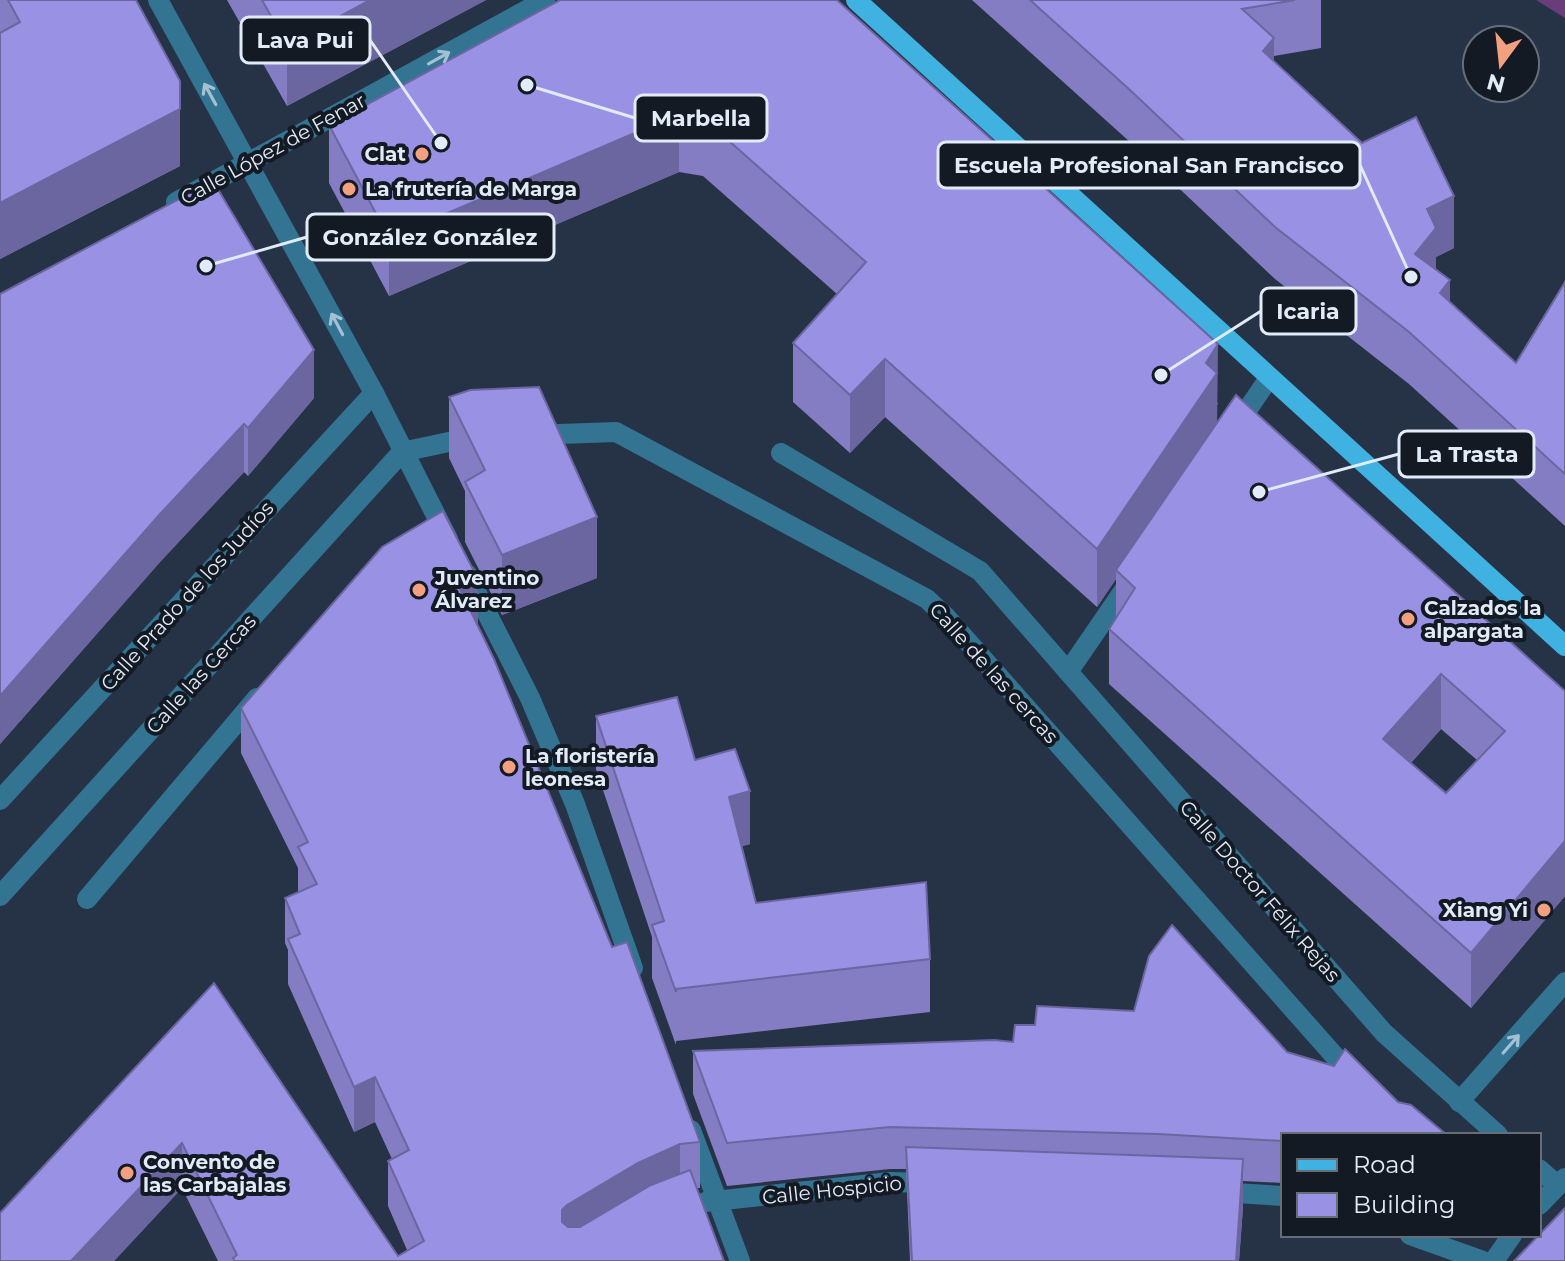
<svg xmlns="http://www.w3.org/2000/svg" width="1565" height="1261" font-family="Montserrat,sans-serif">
<rect width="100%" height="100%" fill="#263346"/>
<path fill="#693d79" d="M1536,0H1565V18Z"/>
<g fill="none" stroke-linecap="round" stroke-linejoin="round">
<g stroke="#327492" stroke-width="20">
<path d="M158,0L374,393L448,539"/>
<path d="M176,202L545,0"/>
<path d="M1235,428L1269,378"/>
<path d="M532,435L616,432L927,599L945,616L1355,1079"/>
<path d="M402,452L472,437"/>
<path d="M781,453L980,571L1384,1033L1498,1135"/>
<path d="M467,574L530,698L575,804L633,968"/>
<path d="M1068,672L1131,580"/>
<path d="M0,800L374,393"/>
<path d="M0,896L402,452"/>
<path d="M87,899L257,698"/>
<path d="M1459,1102L1565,982"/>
<path d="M691,1130L740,1261"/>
<path d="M1539,1169L1557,1185"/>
<path d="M1219,1192L1283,1196"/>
<path d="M705,1202L890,1182L931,1183"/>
<path d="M1539,1205L1565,1178"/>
<path d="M1410,1235L1483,1261"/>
<path d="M1494,1261L1512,1235"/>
</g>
<path stroke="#3fb2e2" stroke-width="20" d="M856,0L1565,646"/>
</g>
<g fill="#847dc4" fill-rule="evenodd">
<path d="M0,0H136L180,166L0,259Z"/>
<path d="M227,0H486L287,106Z"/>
<path d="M560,0L1218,403L1217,405V423L1565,691V896L1471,1008L1109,684V629L1116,619V579L1097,607L885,417L850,453L793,402V343L837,294L703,176L679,172L389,296L329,183V125ZM1441,729L1477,760L1446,793L1411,763Z"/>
<path d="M972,0H1321V48L1274,56V62L1454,248L1436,257V270L1450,302L1516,363L1565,282V526L1409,384L1275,279L1130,142Z"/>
<path d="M0,294L314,398L248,476L244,472L160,562L0,744Z"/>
<path d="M449,397L597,578L502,615L465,542V491L449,458Z"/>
<path d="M477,625L612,947L700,1142V1188H697L724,1261H218L182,1188L114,1261H0L214,983L398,1256L407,1250L388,1206V1161L392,1159L375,1122L354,1132L288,984V950L285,943V898L298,893V868L241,753V708Z"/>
<path d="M596,716L695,760L750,844L742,846L756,903L930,959V1012L676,1041V1045L652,978V937L596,769Z"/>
<path d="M1013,1042L1287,1052L1398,1102L1283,1135V1183L1243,1181V1207L1239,1261H910L906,1169H890L727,1186L693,1094V1051Z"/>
</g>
<g fill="#6b66a0">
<path d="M370,0H486L287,106V45Z"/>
<path d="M1274,38V90L1263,51Z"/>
<path d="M180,81V166L0,259V203Z"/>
<path d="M679,114V172L389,296V238Z"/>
<path d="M1454,196V248L1436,257V280L1415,254L1427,209Z"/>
<path d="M1450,280V332L1440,293Z"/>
<path d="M1218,344L1217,431L1116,570V579L1097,607V549Z"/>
<path d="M314,350V398L248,476V428Z"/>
<path d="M885,359V417L850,453V395Z"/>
<path d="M244,424V472L160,562L0,744V696L160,514Z"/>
<path d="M597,517V578L502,615V555Z"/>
<path d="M478,579V625L459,632V587Z"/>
<path d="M1441,674V729L1383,794V739Z"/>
<path d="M750,791V844L729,850V797Z"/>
<path d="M1565,841V896L1471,1008V953Z"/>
<path d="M375,1077V1122L354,1132V1087Z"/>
<path d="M182,1143V1188L114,1261H71Z"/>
<path d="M680,1144V1189L562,1255V1210L567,1205L638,1163Z"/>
<path d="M1243,1159V1207L1239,1261H1236Z"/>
</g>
<g fill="#9991e4" stroke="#6b66a0" stroke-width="2" fill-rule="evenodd">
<path d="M8,0H136L180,81V109L0,203V33L20,22Z"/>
<path d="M262,0H370L287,45Z"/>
<path d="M560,0H837L1218,344L1206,363L1217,373L1097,549L885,359L850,395L793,343L866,262L703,118L679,114L389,238L329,125Z"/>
<path d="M1030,0H1295L1242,9L1274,38L1263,51L1362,143L1416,117L1454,196L1427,209L1436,228L1415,254L1450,280L1440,293L1516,363L1565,282V474L1409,332L1275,227L1130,90Z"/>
<path d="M213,181L314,350L248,428L244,424L160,514L0,696V294Z"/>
<path d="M539,387L597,517L502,555L465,482L485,470L449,397L470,390Z"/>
<path d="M1236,395L1565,691V841L1471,953L1109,629L1135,588L1116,570ZM1441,674L1505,731L1446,793L1383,739Z"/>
<path d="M443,511L478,579L459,587L494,659L612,947L627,942L700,1142L680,1144L638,1163L567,1205L562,1210V1222L568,1227H580L651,1185L690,1170L724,1261H235L233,1258L237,1255L182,1143L71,1261H0V1213L214,983L398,1256L424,1241L388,1161L409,1150L375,1077L354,1087L288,939L300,934L285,898L317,884L298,847L308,842L241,708L382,547Z"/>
<path d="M677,697L695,760L735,749L750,791L729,797L756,903L926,882L930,959L676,989V992L652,925L664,921L596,716Z"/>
<path d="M1172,925L1287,1052L1334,1066L1345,1049L1398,1102L1411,1105L1447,1135H1283V1141L1158,1134L890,1127L727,1143L693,1051L994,1040L1013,1042L1015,1025H1035L1037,1006L1134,1011L1149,956Z"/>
<path d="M906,1147L1243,1159L1236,1261H912Z"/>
<path d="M1565,1208V1261H1514Z"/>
</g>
<defs><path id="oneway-shaft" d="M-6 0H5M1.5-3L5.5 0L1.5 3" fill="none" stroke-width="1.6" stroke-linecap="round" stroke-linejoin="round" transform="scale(2)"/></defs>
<g stroke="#a4c1d4">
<use href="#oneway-shaft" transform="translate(439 58) rotate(-29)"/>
<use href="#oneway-shaft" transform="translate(210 94) rotate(-119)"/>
<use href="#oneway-shaft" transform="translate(337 324) rotate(-118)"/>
<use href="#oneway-shaft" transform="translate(1511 1044) rotate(-49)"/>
</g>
<g fill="#f2a080" stroke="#141a23" stroke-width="3">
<circle cx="422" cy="154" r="8"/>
<circle cx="349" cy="189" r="8"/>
<circle cx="419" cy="590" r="8"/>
<circle cx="1408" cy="619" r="8"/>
<circle cx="509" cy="767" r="8"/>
<circle cx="1544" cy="910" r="8"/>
<circle cx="127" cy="1173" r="8"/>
</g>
<g text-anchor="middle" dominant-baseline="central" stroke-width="8" stroke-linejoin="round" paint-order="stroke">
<g font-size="20" fill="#e2ebf8" stroke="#141a23">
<text transform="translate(273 149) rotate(-29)">Calle López de Fenar</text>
<text transform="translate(187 596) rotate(-48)">Calle Prado de los Judíos</text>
<text transform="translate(994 673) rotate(48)">Calle de las cercas</text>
<text transform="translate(201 674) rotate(-48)">Calle las Cercas</text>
<text transform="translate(1260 891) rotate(49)">Calle Doctor Félix Rejas</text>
<text transform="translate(832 1190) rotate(-6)">Calle Hospicio</text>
</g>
<g font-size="20" font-weight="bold" fill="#e2ebf8" stroke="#141a23" text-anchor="start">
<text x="406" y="154" text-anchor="end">Clat</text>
<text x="365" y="189">La frutería de Marga</text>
<text x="435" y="578">Juventino<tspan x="435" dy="23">Álvarez</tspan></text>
<text x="1424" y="608">Calzados la<tspan x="1424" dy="23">alpargata</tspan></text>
<text x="525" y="756">La floristería<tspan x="525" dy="23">leonesa</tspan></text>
<text x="1528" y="910" text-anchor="end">Xiang Yi</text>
<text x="143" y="1162">Convento de<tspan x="143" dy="23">las Carbajalas</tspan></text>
</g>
</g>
<path fill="none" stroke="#e2ebf8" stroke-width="3" d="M441 143L370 40M527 85L635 118M1411 277L1360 165M206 266L307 237M1161 375L1261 311M1259 492L1399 454"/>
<g fill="#e2ebf8" stroke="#141a23" stroke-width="3">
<circle cx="441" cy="143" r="8"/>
<circle cx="527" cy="85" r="8"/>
<circle cx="1411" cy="277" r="8"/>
<circle cx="206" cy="266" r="8"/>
<circle cx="1161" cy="375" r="8"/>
<circle cx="1259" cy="492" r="8"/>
</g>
<g fill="#141a23" stroke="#e2ebf8" stroke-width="3">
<rect x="241" y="17" width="129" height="46" rx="8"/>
<rect x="635" y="95" width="132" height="46" rx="8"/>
<rect x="938" y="142" width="422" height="46" rx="8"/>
<rect x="307" y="214" width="247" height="46" rx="8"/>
<rect x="1261" y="288" width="95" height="46" rx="8"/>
<rect x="1399" y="431" width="135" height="46" rx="8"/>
</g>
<g font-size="22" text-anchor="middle" font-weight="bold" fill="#e2ebf8">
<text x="305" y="48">Lava Pui</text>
<text x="701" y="126">Marbella</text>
<text x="1149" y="173">Escuela Profesional San Francisco</text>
<text x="430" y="245">González González</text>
<text x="1308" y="319">Icaria</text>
<text x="1467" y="462">La Trasta</text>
</g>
<rect x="1281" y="1133" width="260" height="104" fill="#141a23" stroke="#666e78" stroke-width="2"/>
<rect x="1297" y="1159" width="40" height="12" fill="#3fb2e2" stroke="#666e78" stroke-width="2"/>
<text x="1353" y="1173" font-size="24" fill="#e2ebf8">Road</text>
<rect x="1297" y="1193" width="40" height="24" fill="#9991e4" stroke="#666e78" stroke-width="2"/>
<text x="1353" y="1213" font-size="24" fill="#e2ebf8">Building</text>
<g transform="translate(1501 64) rotate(195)"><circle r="38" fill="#141a23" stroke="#666e78" stroke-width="2"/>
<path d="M0-6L14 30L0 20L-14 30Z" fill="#f2a080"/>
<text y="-12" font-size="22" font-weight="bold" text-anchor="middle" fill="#e2ebf8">N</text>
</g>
</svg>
